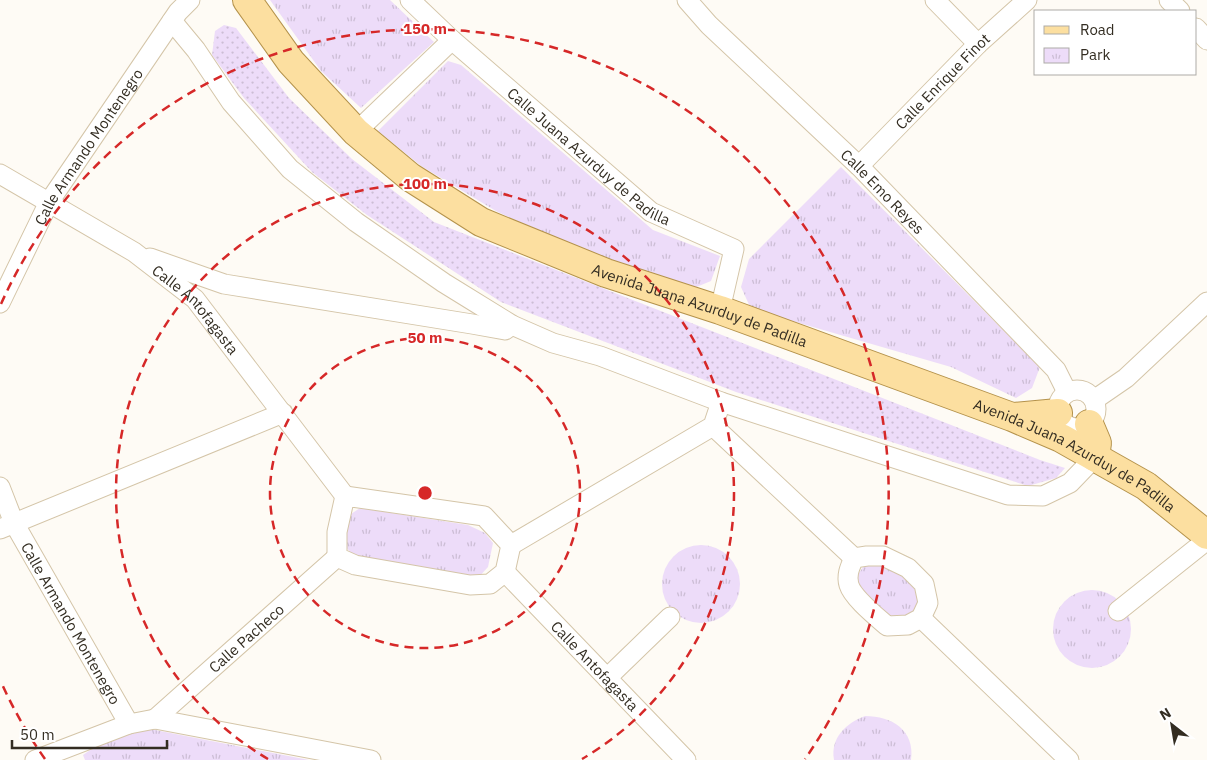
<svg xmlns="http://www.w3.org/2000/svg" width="1207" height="760" font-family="'IBM Plex Sans',sans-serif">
<defs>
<pattern id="grass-dots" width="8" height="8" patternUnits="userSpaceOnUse" patternTransform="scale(1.25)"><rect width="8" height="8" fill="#eddcf9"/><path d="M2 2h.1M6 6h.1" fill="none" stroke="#ccbdd5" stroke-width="1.8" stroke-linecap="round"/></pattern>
<pattern id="park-tufts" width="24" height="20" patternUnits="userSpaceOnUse" patternTransform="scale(1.25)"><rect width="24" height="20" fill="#eddcf9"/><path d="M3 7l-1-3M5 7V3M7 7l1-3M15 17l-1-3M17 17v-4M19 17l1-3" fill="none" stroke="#ccbdd5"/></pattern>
</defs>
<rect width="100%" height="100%" fill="#fefbf5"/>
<path fill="url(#grass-dots)" d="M224,25L236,28L289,98L352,159L434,222L1040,460L1065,468L1056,478L1028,486L736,392L501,302L367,215L312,172L244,98L212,55L215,31Z"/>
<g fill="url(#park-tufts)">
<path d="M270,0H390L434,42L361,108L321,71Z"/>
<path d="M448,61L461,65L653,230L720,256L711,281L689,290L572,247L496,211L421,166L378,131Z"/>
<path d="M841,167L1040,367L1032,388L1016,398L951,367L751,309L741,287L749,259Z"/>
<path d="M360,508L468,525L485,533L493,543L488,567L478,578L355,558L346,547L347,533L351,514Z"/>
<circle cx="701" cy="584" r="39"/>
<path d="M866,563H878L906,577L917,592L919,605L909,617H892L877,610L854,580Z"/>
<circle cx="1092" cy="629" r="39"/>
<path d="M865,716C892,716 915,730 911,760H834C830,738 846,723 865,716Z"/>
<path d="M150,729L309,760H85L83,755L102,742Z"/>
</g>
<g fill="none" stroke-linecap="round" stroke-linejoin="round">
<defs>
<g id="minor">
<path id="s1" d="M410,0L452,40L651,212L734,249L720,310"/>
<path id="s2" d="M687,0L709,25L859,166L1056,370L1067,392"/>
<path d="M935,0L978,44"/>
<path d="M1169,0L1180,11"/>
<path d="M172,21L196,50L231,102L290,169L356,222L444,283L512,325L553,343L600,356L721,402L1008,495L1043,496L1070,483L1095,457"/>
<path d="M1196,28L1207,40"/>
<path d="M356,132L452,40"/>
<path id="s3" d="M859,166L978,44L1027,0"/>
<path id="s4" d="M0,174L134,252L195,299L345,496"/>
<path d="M150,258L224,284L472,324L505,330L512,325"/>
<path id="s5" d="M0,303L49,202L178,12L190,0"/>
<circle cx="1077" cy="409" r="19"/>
<path d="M1094,400L1126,378L1207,302"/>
<path d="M713,426L854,558"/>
<path id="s6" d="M0,487L14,523L129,724L155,719L371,760"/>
<path d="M345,496L484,516L511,545L505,572L490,584L470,585L355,565L337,557V532Z"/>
<path d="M0,529L283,413"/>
<path d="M511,545L713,426L721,402"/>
<path d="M867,556H883L908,568L924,584L928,603L921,618L908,625L887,626C877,617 853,598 849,585C846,575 850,567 854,558Z"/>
<path id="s7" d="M505,572L686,760"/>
<path d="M1118,611L1207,540"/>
<path d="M921,618L1069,760"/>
<path d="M607,678L670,617"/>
<path id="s8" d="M155,719L337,557"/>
<path d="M35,760L129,724"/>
</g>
<g id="primary">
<path id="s9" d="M247,0L291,62L356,132L410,177L481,222L606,273L720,310L1012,417L1061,438L1146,486L1207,535"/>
<path d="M1014,417L1058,413"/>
<path d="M1089,424L1097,443L1095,457"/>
</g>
</defs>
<use href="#minor" stroke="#d4c5a8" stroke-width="21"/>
<use href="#primary" stroke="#b4924b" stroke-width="30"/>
<use href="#minor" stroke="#fff" stroke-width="19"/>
<use href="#primary" stroke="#fcdfa0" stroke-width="28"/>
</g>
<g fill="none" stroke="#d62828" stroke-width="2.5" stroke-dasharray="9 6">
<circle cx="425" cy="493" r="155"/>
<path d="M268 759A309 309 0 1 1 582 759"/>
<path d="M45 759A464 464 0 0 1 1 682M1 304A464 464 0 1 1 805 759"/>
</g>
<g text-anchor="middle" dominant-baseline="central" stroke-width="4" stroke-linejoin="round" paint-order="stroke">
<g font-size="15" fill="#332d22" stroke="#fff">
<text stroke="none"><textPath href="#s3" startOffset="119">Calle Enrique Finot</textPath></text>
<text stroke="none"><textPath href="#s5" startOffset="180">Calle Armando Montenegro</textPath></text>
<text stroke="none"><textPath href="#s1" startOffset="238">Calle Juana Azurduy de Padilla</textPath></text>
<text stroke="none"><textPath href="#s2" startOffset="274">Calle Emo Reyes</textPath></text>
<text stroke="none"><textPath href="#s9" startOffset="560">Avenida Juana Azurduy de Padilla</textPath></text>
<text stroke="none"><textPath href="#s4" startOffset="240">Calle Antofagasta</textPath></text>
<text stroke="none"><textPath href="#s9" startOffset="965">Avenida Juana Azurduy de Padilla</textPath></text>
<text stroke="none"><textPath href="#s6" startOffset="154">Calle Armando Montenegro</textPath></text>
<text stroke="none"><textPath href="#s8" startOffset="122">Calle Pacheco</textPath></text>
<text stroke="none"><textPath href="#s7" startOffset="130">Calle Antofagasta</textPath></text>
</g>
</g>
<circle cx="425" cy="493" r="8" fill="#d62828" stroke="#fff" stroke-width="2.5"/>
<g font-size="15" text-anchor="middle" font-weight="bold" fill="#d62828" stroke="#fff" stroke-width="4" stroke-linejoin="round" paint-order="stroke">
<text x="425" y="34">150 m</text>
<text x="425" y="189">100 m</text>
<text x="425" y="343">50 m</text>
</g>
<rect x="1034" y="10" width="162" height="65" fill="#ffffff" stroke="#adaba7"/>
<rect x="1044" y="26" width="25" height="8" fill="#fcdfa0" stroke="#adaba7"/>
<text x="1080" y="35" font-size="15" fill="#332d22">Road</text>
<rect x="1044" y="48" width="25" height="15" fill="url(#park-tufts)" stroke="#adaba7"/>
<text x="1080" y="60" font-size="15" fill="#332d22">Park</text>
<g transform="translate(1172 725) rotate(329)" stroke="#ffffff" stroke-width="4" paint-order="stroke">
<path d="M0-4L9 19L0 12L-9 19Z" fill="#332d22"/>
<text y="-8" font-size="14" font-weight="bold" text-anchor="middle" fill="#332d22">N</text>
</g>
<path d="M12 740v8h155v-8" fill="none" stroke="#332d22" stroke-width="2.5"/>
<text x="20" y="740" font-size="15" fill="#332d22" stroke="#ffffff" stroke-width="4" paint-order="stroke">50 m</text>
</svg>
